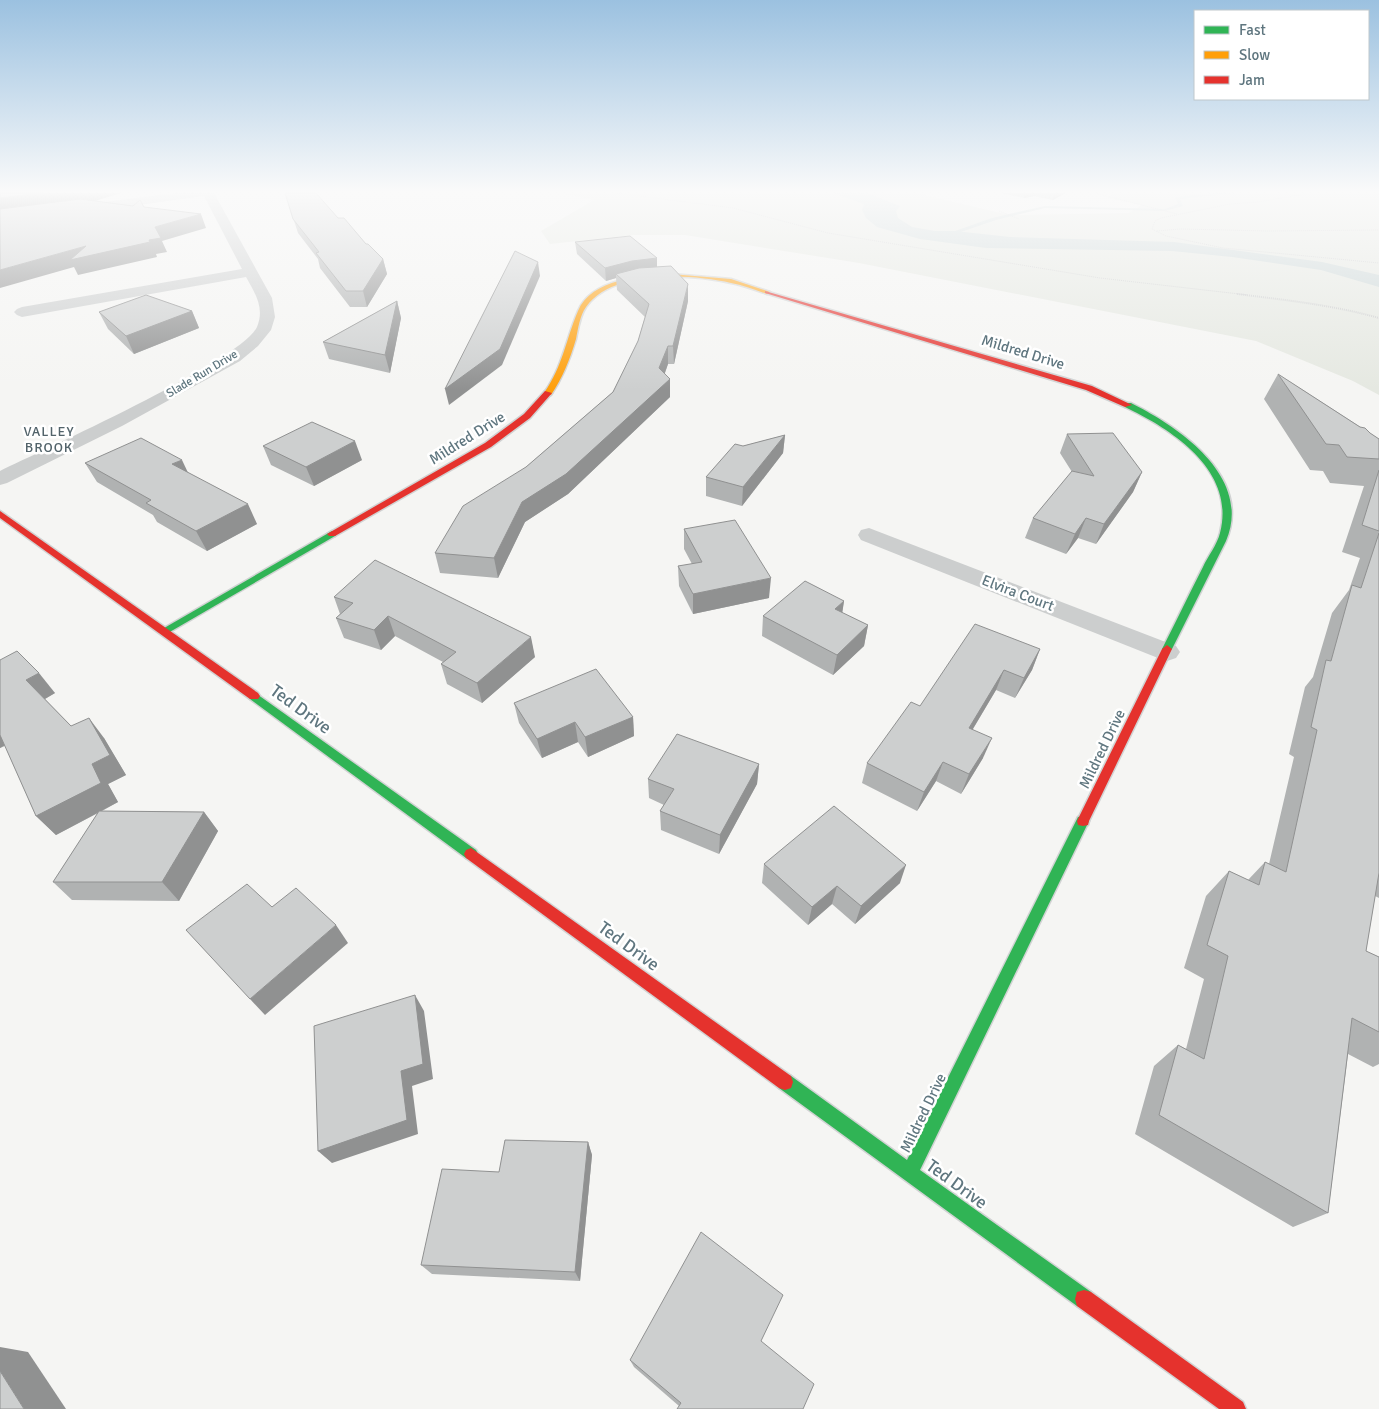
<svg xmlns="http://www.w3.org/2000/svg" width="1379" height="1409" font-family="Signika,sans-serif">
<rect width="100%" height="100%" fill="#f5f5f3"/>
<path fill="#e5e8e1" d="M562,193H916L1009,215L1129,213L1142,205L1107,198L1114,193H1379V395L1353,381L1256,341L859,263L685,235H633L550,244L541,231L594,200Z"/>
<path fill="#c9d5d5" d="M833,193H867L900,206L896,211L898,218L912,227L935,231H955L1010,237L1174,242L1322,262L1379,275V287L1321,270L1232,257L1172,251L986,248L920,239L877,227L866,218L862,210L864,204Z"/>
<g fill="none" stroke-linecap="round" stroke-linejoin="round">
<path fill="#c9d5d5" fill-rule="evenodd" d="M1217,193H1235L1180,199L1183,206L1165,211L1045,208L996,220L946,237L941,236L992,218L1045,206L1165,209L1178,204L1175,197Z"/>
<defs>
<g id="fast">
<path d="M1125,403H1131C1179,427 1253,477 1226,541L1172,649L1167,653L1162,649C1176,622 1189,594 1203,567C1208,556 1217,545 1220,533C1236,471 1173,430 1125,407Z"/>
<path d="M332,531L337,534L335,536L168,633L164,634L159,631Z"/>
<path d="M254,692L476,850L478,854L476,858L471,860L466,858L250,699L248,696Z"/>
<path d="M1083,816L1088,817L1089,821L920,1170L1091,1292L1093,1299L1091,1306L1084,1308L1077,1306L779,1088L777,1082L779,1076L785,1074L791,1076L907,1160L1078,817Z"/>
</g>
<path id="slow" d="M671,274L731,279L770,292L767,294C755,290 743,285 731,283C691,274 613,269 586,307C580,315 578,329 576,339C570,359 563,377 551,395H545L544,393C563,366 566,339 578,311C591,279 642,275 671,274Z"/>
<g id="jam">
<path d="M765,291L1092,386L1132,405L1125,407L1086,390L765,293Z"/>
<path d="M545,391L552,393L530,418L491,447L335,536H329L327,534L485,443L524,414Z"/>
<path d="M0,511L258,693L260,696L258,699H250L0,518Z"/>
<path d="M1167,645L1172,649L1089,821L1088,825L1083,826L1078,825L1077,821L1162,649Z"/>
<path d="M471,848L791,1076L793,1082L791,1088L785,1090L779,1088L466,858L464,854L466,850Z"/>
<path d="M1084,1290L1091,1292L1243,1402L1246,1409H1219L1077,1306L1075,1299L1077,1292Z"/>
</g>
</defs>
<use href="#fast" stroke="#d1d3d3" stroke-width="3"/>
<use href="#slow" stroke="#d1d3d3" stroke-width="3"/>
<use href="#jam" stroke="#d1d3d3" stroke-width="3"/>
<g stroke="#cacbcc" stroke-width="1" stroke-dasharray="1 1" stroke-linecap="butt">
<path d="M615,193L733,208L828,233L1100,278L1248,295"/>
<path d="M1095,193L1177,214"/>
<path d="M1311,193L1258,202L1230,204L1161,218L1155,221L1152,229L1166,236L1223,248L1379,263"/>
<path d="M999,211L1019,219"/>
<path d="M1157,231L1180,229L1268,231L1379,230"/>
</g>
<path stroke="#cacbcc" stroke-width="2" stroke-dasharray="1 1" stroke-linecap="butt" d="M1237,294C1285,300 1333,305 1379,318"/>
<g fill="#cccece" fill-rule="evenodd">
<path d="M175,193H214L272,298L275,317L271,330L258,346L240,361L122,426L7,483L0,485V471C43,450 241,361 257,327C265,308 255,293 246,277L22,317L17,315L14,312L17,309L22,307L242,269L204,196L81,213L75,209L81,205Z"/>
<path d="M869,528L1176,646L1180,652L1176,658L1167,661L1158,658L861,540L858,535L861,530Z"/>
</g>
<use href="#fast" fill="#30b455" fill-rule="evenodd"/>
<use href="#slow" fill="#ff9f0a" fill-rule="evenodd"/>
<use href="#jam" fill="#e5322d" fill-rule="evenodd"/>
</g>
<g fill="#b0b2b2">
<path d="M285,193L338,218L383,259L387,274L367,307H350L320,268L318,259L298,233Z"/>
<path d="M1000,193H1065L1053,200L1034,196L1024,198Z"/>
<path d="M575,242L657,258V267L688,301L674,364H668L665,373L670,397L568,494L525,522L498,578L440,573L435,553L526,467L613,392L638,341L645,317L617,290L616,278L606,281L577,254Z"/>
<path d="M397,301L401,318L390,373L329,359L323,342Z"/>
<path d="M192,311L199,328L134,354L108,329L99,312Z"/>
<path d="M1278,374L1379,439V898L1375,896L1366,951L1379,957V1064L1373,1067L1348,1054L1328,1213L1293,1227L1135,1134L1154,1066L1178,1045L1186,1049L1204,979L1184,968L1206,896L1229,871L1248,880L1265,862L1269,864L1294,757L1289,754L1305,687L1313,677L1332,613L1349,590L1360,558L1342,552L1364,486L1330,483L1323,471L1310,470L1264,399Z"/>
<path d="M1067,434L1142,472L1133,492L1096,544L1078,538L1066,554L1025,538L1033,518L1072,472L1060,453Z"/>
<path d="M785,435L783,453L742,506L706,496V477L743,446Z"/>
<path d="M263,446L362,460L314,486L271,465Z"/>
<path d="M85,463L188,473L257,524L207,551L157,522L153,515L97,482Z"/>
<path d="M684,529L769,598L693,614L679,586L678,566L692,564L684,549Z"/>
<path d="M334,597L535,657L482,703L447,684L441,664L443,662L395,636L381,650L344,638L336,618L340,614Z"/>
<path d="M844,601L842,613L868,625L864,646L833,675L762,636L763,616Z"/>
<path d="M1040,649L1032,670L1015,698L996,690L973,729L983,758L961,794L936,781L917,811L862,783L867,763L920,706Z"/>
<path d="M0,660L55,693L45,699L71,726L104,738L126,775L108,784L118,802L102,811L204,812L218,831L179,901L72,900L53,882L98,813L56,835L36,816L5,746L0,748Z"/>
<path d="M514,703L633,717L634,736L588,757L578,742L542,758L519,723Z"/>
<path d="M759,764L757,784L719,854L661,830L660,811L664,805L649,798L648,779Z"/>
<path d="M764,864L900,883L855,924L832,904L808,925L762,883Z"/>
<path d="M588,1142L592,1155L580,1281L432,1274L421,1265L499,1172Z"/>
<path d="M783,1295L679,1406L634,1367L630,1360Z"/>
</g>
<g fill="#909191">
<path d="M43,193H121L95,201L0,213V198Z"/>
<path d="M1026,193H1035L1034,196L1024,198Z"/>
<path d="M1056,193H1065L1053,200Z"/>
<path d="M201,214L206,228L162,241L167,252L156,254L157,257L78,275L74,267L0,288V270L86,246L149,240L155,227Z"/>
<path d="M657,258V270L616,274V278L606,281L605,268L632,261Z"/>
<path d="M383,259L387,274L367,307L363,291Z"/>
<path d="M538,262L540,276L502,365L449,405L445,389Z"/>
<path d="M688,284V301L674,364L673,346Z"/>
<path d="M397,301L401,318L390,373L385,355Z"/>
<path d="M192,311L199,328L134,354L126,336Z"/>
<path d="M668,346V364L660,386L659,368Z"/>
<path d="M670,379V397L568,494L525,522L498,578L494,558L522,502Z"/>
<path d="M785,435L783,453L742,506L743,487Z"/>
<path d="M355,441L362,460L314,486L306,467Z"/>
<path d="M182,460L191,479L172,464Z"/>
<path d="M1142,472L1133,492L1096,544L1104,524Z"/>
<path d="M248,504L257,524L207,551L196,531Z"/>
<path d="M1086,518L1078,538L1066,554L1075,534Z"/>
<path d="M771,578L769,598L693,614V594Z"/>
<path d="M844,601L841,621L835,609Z"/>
<path d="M388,616L395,636L381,650L374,630Z"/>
<path d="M868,625L864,646L833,675L837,655Z"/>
<path d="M531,637L535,657L482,703L477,683Z"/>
<path d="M1040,649L1032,670L1015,698L1024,678Z"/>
<path d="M1004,670L996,690L962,747L969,728Z"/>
<path d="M39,673L55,693L43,700L26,680Z"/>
<path d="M633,717L634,736L588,757L585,737Z"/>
<path d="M89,718L104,738L126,775L108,784L118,802L56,835L36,816L92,764Z"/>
<path d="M575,722L578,742L542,758L537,739Z"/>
<path d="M0,728L12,741L0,748Z"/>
<path d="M992,738L983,758L961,794L969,774Z"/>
<path d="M943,762L936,781L917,811L924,792Z"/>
<path d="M759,764L757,784L719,854L720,835Z"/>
<path d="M204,812L218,831L179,901L162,882Z"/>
<path d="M906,865L900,883L855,924L861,906Z"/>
<path d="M837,886L832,904L808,925L812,907Z"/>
<path d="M336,925L348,943L265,1015L250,999Z"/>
<path d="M415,995L424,1011L433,1079L412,1086L418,1134L332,1163L318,1151L401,1071Z"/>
<path d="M588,1142L592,1155L580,1281L575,1272Z"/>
<path d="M0,1347L28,1352L66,1409H24L0,1371Z"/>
</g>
<g fill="#cdcfcf" stroke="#909191">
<path d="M0,193H43L0,198Z"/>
<path d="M285,193H316L338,218H344L366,244H368L383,259L363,291H346L316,253L319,252L293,219Z"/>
<path d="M80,199L133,206L140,200L144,207L201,214L155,227L161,238L149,240L150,242L70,260L86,246L0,270V209Z"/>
<path d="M630,236L657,258L632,261L605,268L575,242Z"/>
<path d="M515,251L538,262L500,349L445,389Z"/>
<path d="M671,266L688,284L673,346H668L659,368L670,379L566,474L522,502L494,558L435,553L463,506L526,467L613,392L638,341L649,304L616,274L639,268Z"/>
<path d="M146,295L192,311L126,336L99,312Z"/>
<path d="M397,301L385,355L323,342Z"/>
<path d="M1278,374L1360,427L1365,428L1370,433L1379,439V459L1347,457L1339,445L1326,444Z"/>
<path d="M312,422L355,441L306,467L263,446Z"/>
<path d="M1113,433L1142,472L1104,524L1086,518L1075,534L1033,518L1072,471L1094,476L1067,434Z"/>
<path d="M785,435L743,487L706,477L735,444L743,446Z"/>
<path d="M141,438L182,460L172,464L248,504L196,531L146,503L151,500L85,463Z"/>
<path d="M1379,470V531L1362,525Z"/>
<path d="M735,520L771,578L693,594L678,566L702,562L684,529Z"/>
<path d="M1379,533V873L1366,951L1379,957V1032L1352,1018L1328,1213L1159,1115L1178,1045L1204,1059L1228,956L1207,945L1229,871L1259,885L1265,862L1286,872L1317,730L1311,727L1326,660L1331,661L1352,585L1361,588Z"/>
<path d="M375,560L531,637L477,683L441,664L456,652L388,616L374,630L336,618L353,603L334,597Z"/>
<path d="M805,581L844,601L835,609L868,625L837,655L763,616Z"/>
<path d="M975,624L1040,649L1024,678L1004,670L969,728L992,738L969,774L943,762L924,792L867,763L911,702L920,706Z"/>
<path d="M17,651L39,673L26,680L71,726L89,718L110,755L92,764L101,783L36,816L0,735V660Z"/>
<path d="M596,669L633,717L585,737L575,722L537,739L514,703Z"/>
<path d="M677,734L759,764L720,835L660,811L674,789L648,779Z"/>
<path d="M834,806L906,865L861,906L837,886L812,907L764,864Z"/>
<path d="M99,811L204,812L162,882H53Z"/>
<path d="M247,884L272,907L296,888L336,925L250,999L186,930Z"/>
<path d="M415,995L423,1064L401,1071L407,1120L318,1151L314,1026Z"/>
<path d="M505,1140L588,1142L575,1272L421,1265L442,1169L499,1172Z"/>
<path d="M701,1232L783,1295L761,1341L814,1384L803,1409H677L681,1403L630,1360Z"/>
<path d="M0,1371L24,1409H0Z"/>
</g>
<linearGradient id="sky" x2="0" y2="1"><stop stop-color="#9bc1e0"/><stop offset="0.49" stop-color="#fafafa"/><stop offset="1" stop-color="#fafafa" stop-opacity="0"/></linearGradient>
<rect width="1379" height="390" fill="url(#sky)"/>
<g text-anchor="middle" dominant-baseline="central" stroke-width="5" stroke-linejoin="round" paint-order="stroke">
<g font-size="12" fill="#5f767f" stroke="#fff">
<text transform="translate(202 374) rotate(-31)">Slade Run Drive</text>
</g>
<g font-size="14" letter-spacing="1" fill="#52636a" stroke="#fff">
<text x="49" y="431">VALLEY<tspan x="49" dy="16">BROOK</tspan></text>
</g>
<g font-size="15" fill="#5f767f" stroke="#fff">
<text transform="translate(1023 352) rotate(17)">Mildred Drive</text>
<text transform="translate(467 438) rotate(-32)">Mildred Drive</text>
<text transform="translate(1018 593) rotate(21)">Elvira Court</text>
<text transform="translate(1102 749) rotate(-64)">Mildred Drive</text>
<text transform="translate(923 1113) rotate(-64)">Mildred Drive</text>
</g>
<g font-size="18" fill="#5f767f" stroke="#fff">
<text transform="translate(301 709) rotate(36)">Ted Drive</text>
<text transform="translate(629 946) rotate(36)">Ted Drive</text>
<text transform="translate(957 1184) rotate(36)">Ted Drive</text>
</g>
</g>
<rect x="1194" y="10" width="175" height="90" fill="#ffffff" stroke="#bfc8cc"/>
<rect x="1204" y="26" width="25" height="8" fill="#30b455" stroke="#bfc8cc"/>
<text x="1239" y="35" font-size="15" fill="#5f767f">Fast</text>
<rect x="1204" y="51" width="25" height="8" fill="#ff9f0a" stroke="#bfc8cc"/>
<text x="1239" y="60" font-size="15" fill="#5f767f">Slow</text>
<rect x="1204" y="76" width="25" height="8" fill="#e5322d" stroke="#bfc8cc"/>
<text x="1239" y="85" font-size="15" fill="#5f767f">Jam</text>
</svg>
